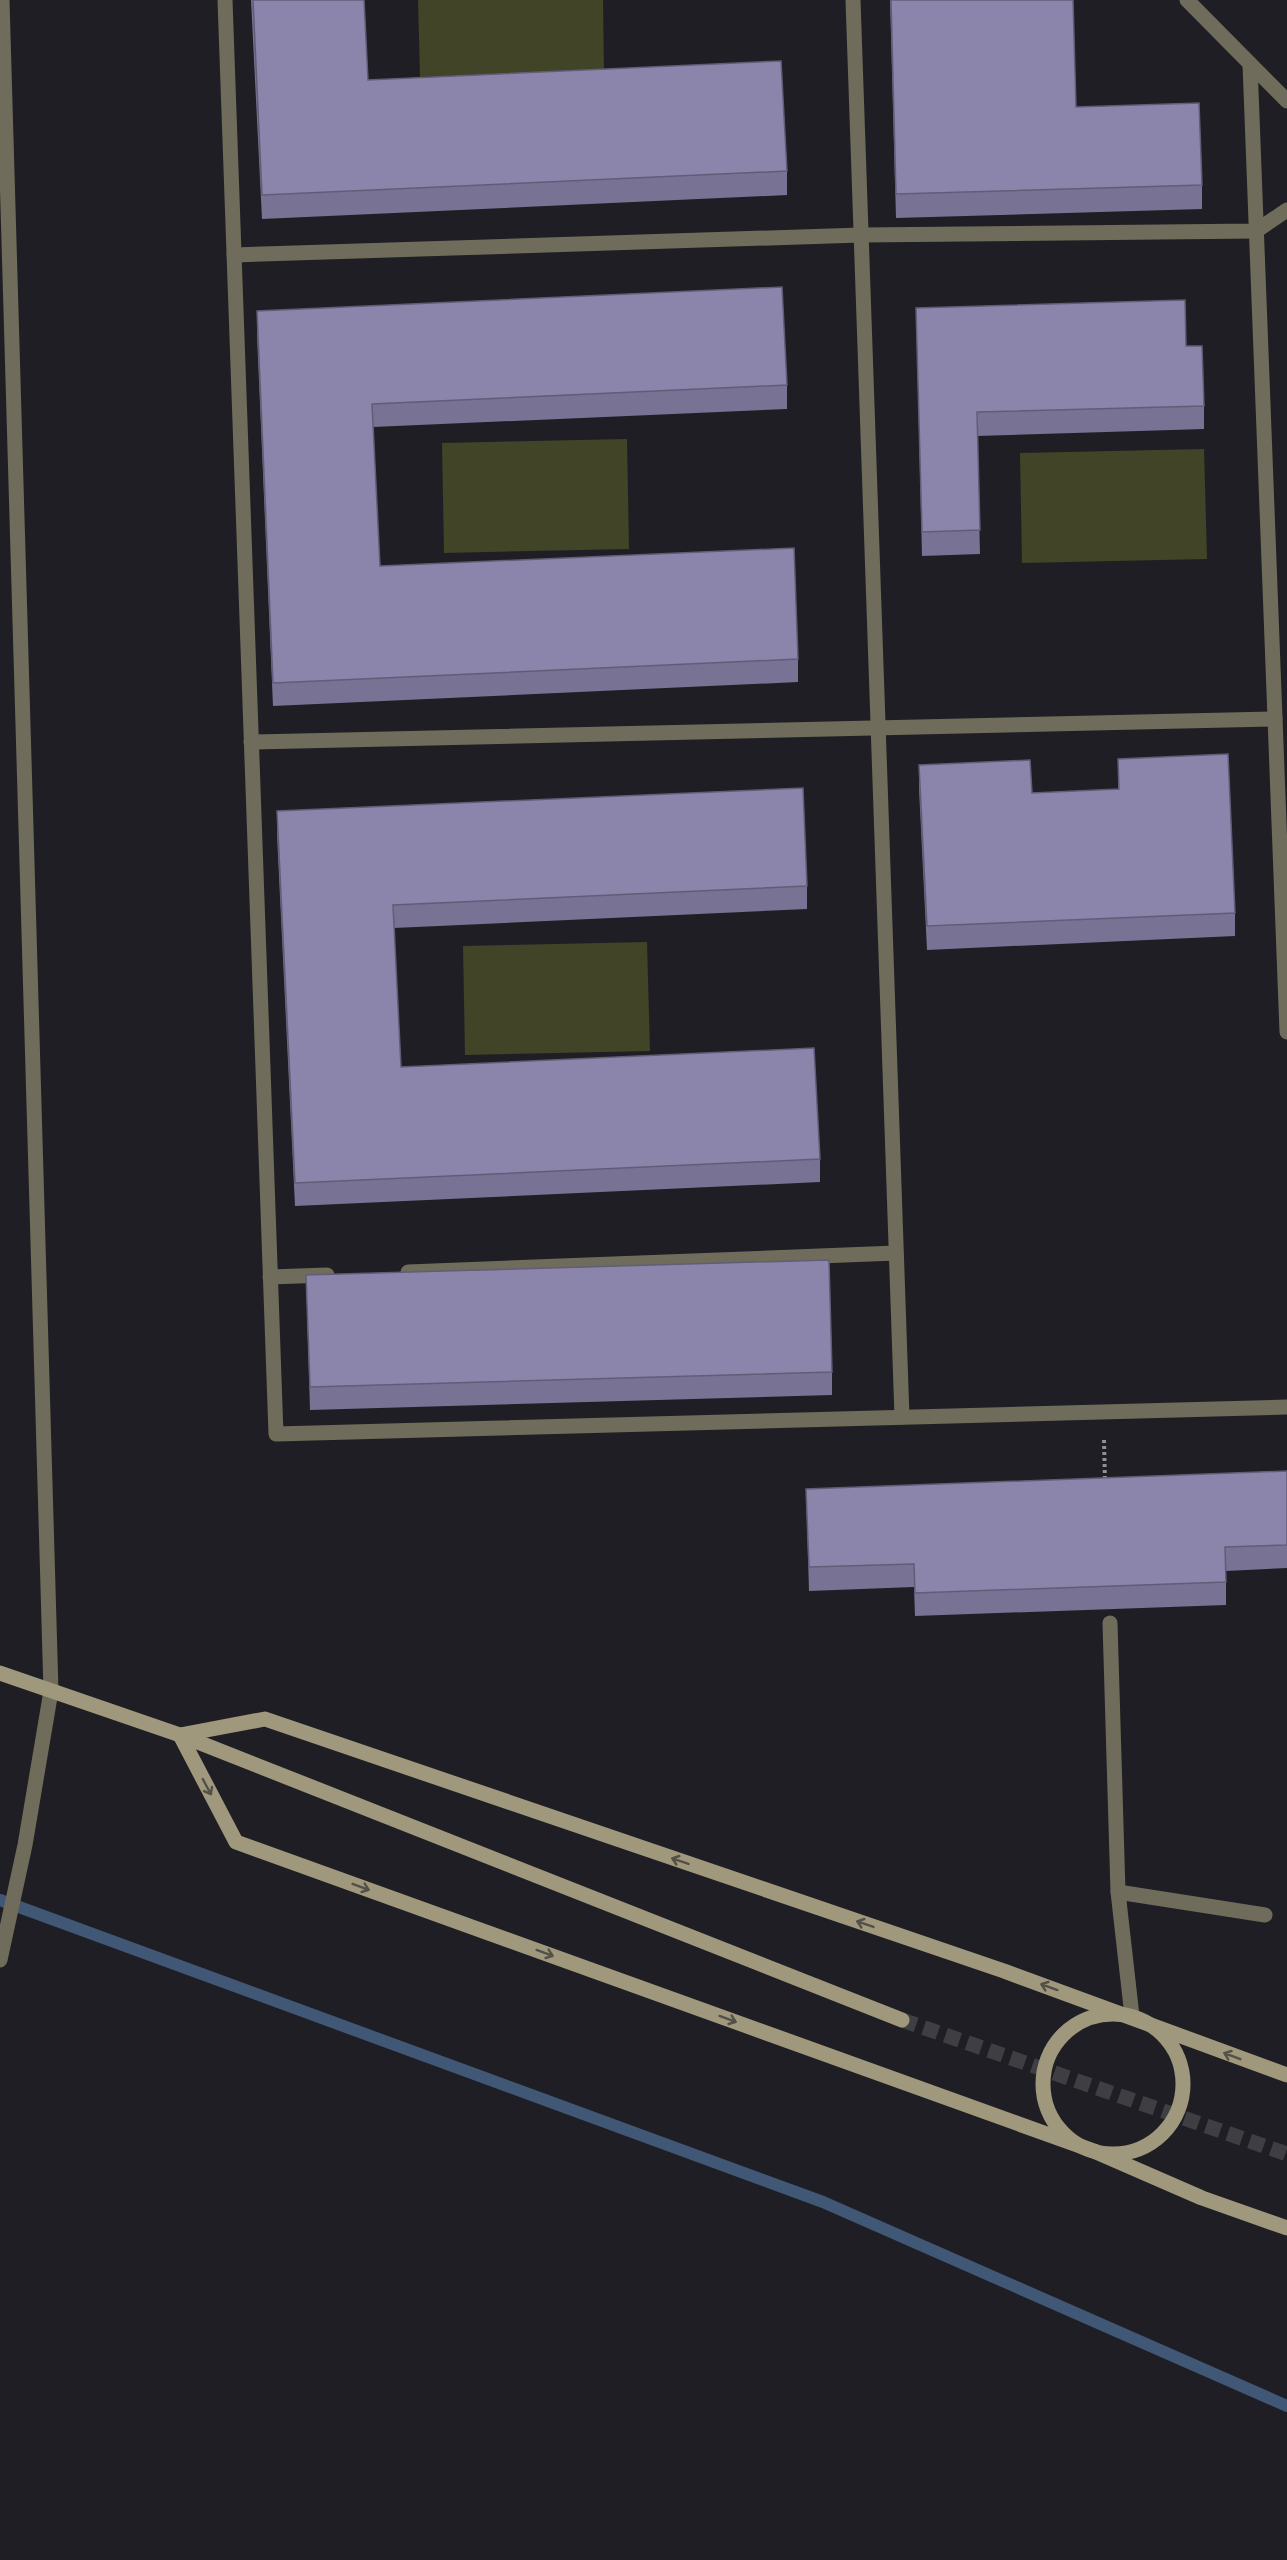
<svg xmlns="http://www.w3.org/2000/svg" width="1287" height="2560" font-family="'Space Grotesk',sans-serif">
<rect width="100%" height="100%" fill="#1f1e24"/>
<g fill="#424428">
<path d="M418,0H603L604,73L420,77Z"/>
<path d="M627,439L629,549L444,553L442,443Z"/>
<path d="M1204,449L1207,559L1022,563L1020,453Z"/>
<path d="M647,942L650,1051L465,1055L463,946Z"/>
</g>
<g fill="none" stroke-linecap="round" stroke-linejoin="round">
<path stroke="#405776" stroke-width="12" d="M0,1900L823,2202L1287,2406"/>
<path stroke="#3e3e43" stroke-width="15" stroke-dasharray="15 8" stroke-linecap="butt" d="M902,2020L1287,2154"/>
<path stroke="#8f8f94" stroke-width="4" stroke-dasharray="3 3" stroke-linecap="butt" d="M1104,1440L1105,1483"/>
<g stroke="#706c5b" stroke-width="15">
<path d="M225,0L276,1434L1287,1407"/>
<path d="M853,0L902,1417"/>
<path d="M1187,0L1287,101"/>
<path d="M1250,64L1287,1032"/>
<path d="M234,255L861,235L1256,231L1287,210"/>
<path d="M251,742L1275,719"/>
<path d="M408,1272L896,1253"/>
<path d="M270,1277L327,1275"/>
<path d="M1110,1623L1118,1892"/>
<path d="M1132,2016L1118,1892L1265,1915"/>
</g>
<path stroke="#706c5b" stroke-width="15" d="M0,1960L25,1845L51,1691L2,0"/>
<g stroke="#9f987d" stroke-width="15">
<path d="M0,1673L180,1735L902,2020"/>
<circle cx="1113" cy="2084" r="70"/>
<path d="M1287,2075L1004,1971L265,1719L180,1735L236,1842L1094,2151L1202,2198L1287,2228"/>
</g>
</g>
<g fill="#787294">
<path d="M251,0H364L368,80L787,171V195L262,219Z"/>
<path d="M890,0H1073L1076,107L1202,185V209L896,218Z"/>
<path d="M916,308L1186,346L1204,406V429L977,436L980,554L922,556Z"/>
<path d="M257,311L787,385V409L373,427L380,566L798,659V682L273,706L257,335Z"/>
<path d="M1118,759L1235,913V936L927,950L919,789V765L1032,793L1118,789Z"/>
<path d="M277,811L807,886V909L394,928L401,1067L820,1159V1182L295,1206L277,835Z"/>
<path d="M306,1275L832,1372V1395L310,1410Z"/>
<path d="M1287,1471V1568L1226,1571V1605L915,1616L914,1587L809,1591L806,1489Z"/>
</g>
<g fill="#8b85ac" stroke="#615d78" stroke-width="1.5">
<path d="M253,0H364L368,80L781,61L787,171L262,195Z"/>
<path d="M891,0H1073L1076,107L1199,103L1202,185L896,194Z"/>
<path d="M782,287L787,385L372,404L380,566L794,548L798,659L273,683L257,311Z"/>
<path d="M1185,300L1186,346H1202L1204,406L977,412L980,530L922,532L916,308Z"/>
<path d="M1228,754L1235,913L927,926L919,765L1030,760L1032,793L1119,789L1118,759Z"/>
<path d="M803,788L807,886L393,905L401,1067L814,1048L820,1159L295,1183L277,811Z"/>
<path d="M829,1260L832,1372L310,1387L306,1275Z"/>
<path d="M1287,1471V1545L1225,1547L1226,1582L915,1593L914,1564L809,1567L806,1489Z"/>
</g>
<defs><path id="oneway-shaft" d="M-6 0H5M1.5-3L5.5 0L1.5 3" fill="none" stroke-width="1.6" stroke-linecap="round" stroke-linejoin="round" transform="scale(1.5)"/></defs>
<g stroke="#545047">
<use href="#oneway-shaft" transform="translate(207 1787) rotate(62)"/>
<use href="#oneway-shaft" transform="translate(680 1861) rotate(-161)"/>
<use href="#oneway-shaft" transform="translate(361 1887) rotate(20)"/>
<use href="#oneway-shaft" transform="translate(865 1924) rotate(-161)"/>
<use href="#oneway-shaft" transform="translate(545 1953) rotate(20)"/>
<use href="#oneway-shaft" transform="translate(1049 1987) rotate(-160)"/>
<use href="#oneway-shaft" transform="translate(728 2019) rotate(20)"/>
<use href="#oneway-shaft" transform="translate(1232 2056) rotate(-159)"/>
</g>
</svg>
